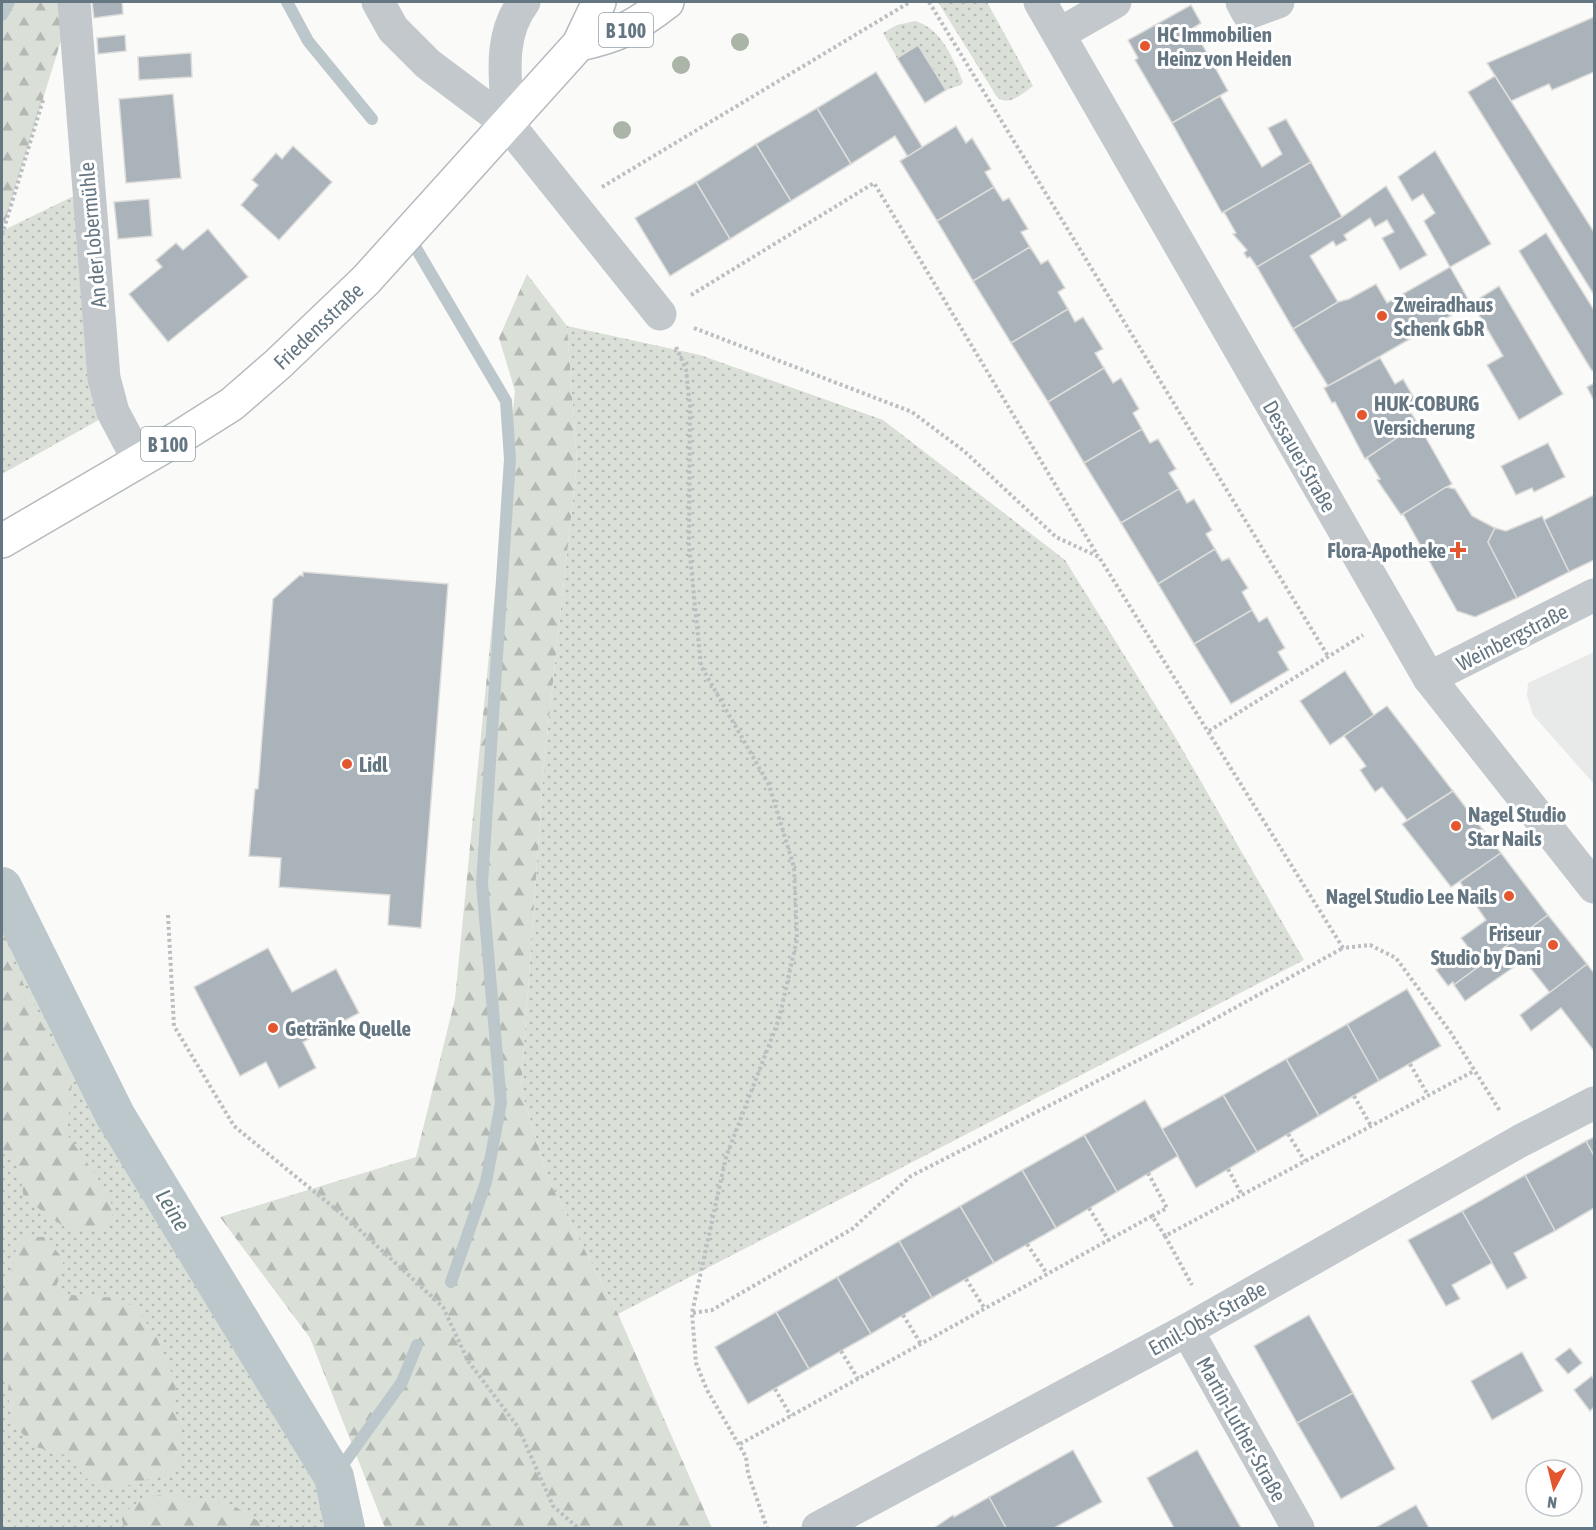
<svg xmlns="http://www.w3.org/2000/svg" width="1596" height="1530" font-family="'Asap Condensed',sans-serif">
<defs>
<pattern id="green-dots" width="8" height="8" patternUnits="userSpaceOnUse" patternTransform="scale(1.5)"><rect width="8" height="8" fill="#dadfd7"/><path d="M2 2h.1M6 6h.1" fill="none" stroke="#b4b9b4" stroke-width="1.8" stroke-linecap="round"/></pattern>
<pattern id="forest-firs" width="22" height="20" patternUnits="userSpaceOnUse" patternTransform="scale(1.5)"><rect width="22" height="20" fill="#dadfd7"/><path d="M5 1l3.5 6h-7zM16 11l3.5 6h-7z" fill="#b4b9b4"/></pattern>
</defs>
<rect width="100%" height="100%" fill="#fafaf8"/>
<path fill="#e8e9e9" d="M1594,652V784L1533,715L1527,696L1528,683Z"/>
<g fill="url(#green-dots)">
<path d="M938,2H987L1033,86C1022,94 1009,107 997,97Z"/>
<path d="M915,21C941,28 953,58 963,82L961,85L946,90L918,45L897,58L883,33L897,25Z"/>
<path d="M88,189L113,412L2,474V231Z"/>
<path d="M567,326L700,355L883,420L1065,560L1174,735L1304,960L618,1314L549,1181L521,1089L544,764L577,462Z"/>
<path d="M2,890L115,1115L334,1477L345,1528H2Z"/>
</g>
<g fill="url(#forest-firs)">
<path d="M2,2H73L2,231Z"/>
<path d="M527,274L567,326L577,462L544,764L521,1089L549,1181L618,1314L712,1528H385L310,1338L220,1217L416,1157L455,999L515,391L499,338Z"/>
<path d="M2,927L14,965L53,1043L73,1071L67,1134L103,1186L112,1205V1222L95,1231L66,1228L24,1198C21,1182 19,1156 2,1149Z"/>
<path d="M28,1237H45L64,1260L55,1291L87,1298L112,1297L135,1307L156,1336L176,1383L174,1408L182,1432L179,1470L119,1488L92,1484L65,1455L33,1446L13,1423L8,1396L9,1380L2,1370V1298L15,1260L16,1243Z"/>
<path d="M165,1494L231,1504L269,1528H124L121,1515L143,1498Z"/>
</g>
<g fill="none" stroke-linecap="round" stroke-linejoin="round">
<g stroke="#bbc7cb" stroke-width="12">
<path d="M287,2L308,41L372,119"/>
<path d="M2,15L9,2"/>
<path d="M410,238L506,401L510,459L482,883L501,1103L486,1182L451,1282"/>
<path d="M334,1477L402,1382L417,1345"/>
</g>
<path stroke="#bbc7cb" stroke-width="40" d="M2,887L115,1115L334,1477L345,1528"/>
</g>
<g fill="#aab3b9" stroke="#dcdcda" stroke-width="1.5">
<path d="M92,2H122L123,14L94,18Z"/>
<path d="M1191,5L1201,23L1193,28L1228,91L1172,123L1135,60L1138,58L1128,40Z"/>
<path d="M1594,17V72L1552,90L1549,84L1511,101L1487,63Z"/>
<path d="M125,35L126,51L98,54L97,38Z"/>
<path d="M918,45L946,90L925,103L897,58Z"/>
<path d="M191,53L192,77L139,80L138,57Z"/>
<path d="M876,72L923,148L908,157L895,136L851,164L817,108Z"/>
<path d="M1495,76L1594,232V295L1468,92Z"/>
<path d="M173,94L181,178L126,183L119,99Z"/>
<path d="M1220,96L1262,167L1282,154L1268,128L1286,119L1311,162L1222,213L1172,123Z"/>
<path d="M817,108L851,164L791,201L756,144Z"/>
<path d="M956,126L966,143L972,138L991,169L985,172L994,187L937,221L900,161Z"/>
<path d="M756,144L791,201L730,239L696,182Z"/>
<path d="M293,146L332,182L279,240L241,205L258,185L252,180L276,153L282,159Z"/>
<path d="M1435,151L1491,244L1450,267L1424,221L1435,213L1423,194L1412,201L1398,177Z"/>
<path d="M1311,162L1342,217L1257,267L1250,257L1247,258L1244,253L1247,250L1233,234L1236,233L1224,212Z"/>
<path d="M696,182L730,239L670,276L635,218Z"/>
<path d="M1386,186L1427,255L1400,270L1382,238L1394,232L1387,220L1375,227L1370,218L1344,235L1347,240L1336,246L1333,241L1310,256L1338,302L1293,329L1257,267L1342,217Z"/>
<path d="M994,187L1003,201L1009,198L1028,229L1021,232L1030,247L973,281L937,221Z"/>
<path d="M149,199L152,236L118,239L114,202Z"/>
<path d="M208,229L248,277L168,342L129,294L162,267L156,260L176,243L183,250Z"/>
<path d="M1546,233L1594,310V370L1592,371L1519,251Z"/>
<path d="M1030,247L1041,264L1048,260L1065,288L1058,292L1068,309L1011,343L973,281Z"/>
<path d="M1450,267L1471,304L1328,386L1293,329L1338,302L1349,299L1376,284L1387,303Z"/>
<path d="M1499,286L1563,394L1519,420L1487,365L1503,356L1472,303Z"/>
<path d="M1068,309L1075,322L1083,317L1103,349L1095,353L1104,368L1048,402L1011,343Z"/>
<path d="M1380,358L1395,384L1403,379L1417,403L1408,408L1418,424L1365,459L1335,402L1332,403L1324,388Z"/>
<path d="M1104,368L1113,383L1121,378L1139,409L1133,413L1142,429L1084,463L1048,402Z"/>
<path d="M1594,383V401L1587,387Z"/>
<path d="M1418,424L1452,484L1401,515L1377,480L1380,479L1367,458Z"/>
<path d="M1142,429L1150,443L1158,439L1176,469L1169,473L1179,489L1121,523L1084,463Z"/>
<path d="M1548,443L1565,477L1534,492L1532,488L1516,495L1501,466Z"/>
<path d="M1446,487L1455,489L1472,516L1495,528L1488,542L1517,598L1475,617L1457,611L1403,514Z"/>
<path d="M1179,489L1187,503L1194,499L1212,530L1206,534L1215,549L1158,584L1121,523Z"/>
<path d="M1594,495V560L1569,572L1544,520Z"/>
<path d="M1542,516L1569,572L1517,598L1488,542L1495,528L1506,531Z"/>
<path d="M1215,549L1222,561L1229,558L1248,588L1242,592L1252,610L1194,644L1158,584Z"/>
<path d="M303,572L448,584L421,928L388,925L390,895L279,887L281,858L249,856L255,789H258L273,599L300,575L303,576Z"/>
<path d="M1252,610L1259,622L1267,617L1276,633L1285,648L1278,652L1289,670L1231,704L1194,644Z"/>
<path d="M1345,671L1374,715L1330,745L1300,701Z"/>
<path d="M1387,706L1453,791L1407,820L1382,787L1375,792L1360,770L1366,766L1344,736Z"/>
<path d="M1453,791L1501,853L1451,887L1402,824Z"/>
<path d="M1501,853L1548,915L1454,985L1453,982L1448,986L1436,970L1468,947L1461,938L1486,920L1460,882Z"/>
<path d="M1548,915L1587,964L1550,993L1524,960L1465,1001L1454,985Z"/>
<path d="M268,948L292,992L336,969L359,1013L303,1042L316,1068L279,1088L266,1062L240,1076L194,987Z"/>
<path d="M1587,964L1594,973V1051L1561,1008L1531,1031L1520,1015Z"/>
<path d="M1407,989L1441,1046L1379,1081L1347,1024Z"/>
<path d="M1347,1024L1379,1081L1319,1116L1286,1059Z"/>
<path d="M1286,1059L1319,1116L1257,1152L1223,1095Z"/>
<path d="M1223,1095L1257,1152L1196,1188L1162,1129Z"/>
<path d="M1145,1100L1178,1156L1117,1192L1084,1135Z"/>
<path d="M1084,1135L1117,1192L1056,1228L1022,1170Z"/>
<path d="M1594,1137V1156L1586,1141Z"/>
<path d="M1586,1141L1594,1156V1208L1555,1231L1525,1175Z"/>
<path d="M1022,1170L1056,1228L994,1263L960,1206Z"/>
<path d="M1525,1175L1555,1231L1514,1253L1527,1278L1507,1289L1462,1211Z"/>
<path d="M960,1206L994,1263L932,1298L899,1241Z"/>
<path d="M1462,1211L1492,1263L1452,1285L1460,1299L1446,1306L1408,1240Z"/>
<path d="M899,1241L932,1298L871,1334L837,1277Z"/>
<path d="M837,1277L871,1334L809,1369L776,1312Z"/>
<path d="M776,1312L809,1369L748,1404L715,1347Z"/>
<path d="M1309,1315L1353,1393L1297,1423L1254,1346Z"/>
<path d="M1570,1348L1582,1363L1568,1374L1555,1359Z"/>
<path d="M1522,1352L1543,1391L1492,1420L1471,1381Z"/>
<path d="M1592,1376L1594,1380V1407L1590,1411L1574,1390Z"/>
<path d="M1353,1393L1395,1469L1341,1499L1297,1423Z"/>
<path d="M1073,1450L1102,1502L1054,1528H1006L989,1497Z"/>
<path d="M1197,1450L1241,1528H1174L1147,1478Z"/>
<path d="M989,1497L1006,1528H934L953,1515L954,1517Z"/>
<path d="M1416,1505L1429,1528H1375Z"/>
</g>
<g fill="none" stroke-linecap="round" stroke-linejoin="round">
<defs>
<g id="major">
<path d="M579,44C618,36 636,26 667,2"/>
<path id="s1" d="M2,541L180,437L232,404L278,364L366,280L579,44L599,2"/>
</g>
</defs>
<use href="#major" stroke="#b5babe" stroke-width="36"/>
<g stroke="#bbbfc2" stroke-width="4" stroke-dasharray="3 3" stroke-linecap="butt">
<path d="M929,2L1328,656"/>
<path d="M602,187L910,2"/>
<path d="M2,235L43,100"/>
<path d="M691,295L874,183L1098,556"/>
<path d="M694,328L912,412L964,451L1056,537L1099,557L1343,948L1370,945L1396,958L1451,1033L1500,1111"/>
<path d="M676,347L686,369L690,406L689,546L701,666L769,785L794,867L797,939L779,1019L726,1157L692,1313L696,1363L707,1390L746,1457L748,1473L767,1528"/>
<path d="M1209,731L1363,635"/>
<path d="M168,915L174,1026L234,1126L350,1221L443,1307L468,1361L518,1427L553,1506L578,1528"/>
<path d="M1410,1064L1428,1095"/>
<path d="M1354,1096L1371,1126"/>
<path d="M1288,1134L1305,1161"/>
<path d="M1228,1169L1242,1195"/>
<path d="M1148,1173L1167,1208L1152,1216"/>
<path d="M1089,1208L1109,1241"/>
<path d="M1165,1236L1192,1285"/>
<path d="M1027,1244L1047,1274"/>
<path d="M966,1279L985,1309"/>
<path d="M693,1313L712,1310L852,1229L911,1176L1164,1047L1343,948"/>
<path d="M903,1315L921,1344"/>
<path d="M841,1351L858,1379"/>
<path d="M775,1389L791,1416"/>
<path d="M740,1444L1152,1216L1165,1236L1474,1071"/>
</g>
<g stroke="#c3c8cc" stroke-width="33">
<path d="M74,2L104,378L113,412L139,461"/>
<path d="M378,2L393,29L428,64L508,124L660,314"/>
<path d="M1040,2L1429,678L1594,887"/>
<path d="M1242,2L1248,13L1278,2"/>
<path d="M1059,34L1115,2"/>
<path d="M508,124C506,82 497,37 524,2"/>
<path d="M1429,678L1594,595"/>
<path d="M1187,1330L1298,1528"/>
<path d="M818,1528L1187,1330L1520,1141L1594,1103"/>
</g>
<use href="#major" stroke="#fff" stroke-width="33"/>
</g>
<g fill="#aab4a7">
<circle cx="740" cy="42" r="9"/>
<circle cx="681" cy="65" r="9"/>
<circle cx="622" cy="130" r="9"/>
</g>
<g fill="#e4572e" stroke="#fff" stroke-width="2">
<circle cx="1145" cy="46" r="6"/>
<circle cx="1382" cy="316" r="6"/>
<circle cx="1362" cy="415" r="6"/>
<path d="M1455 541h6v6h6v6h-6v6h-6v-6h-6v-6h6z"/>
<circle cx="347" cy="764" r="6"/>
<circle cx="1456" cy="826" r="6"/>
<circle cx="1509" cy="896" r="6"/>
<circle cx="1553" cy="945" r="6"/>
<circle cx="273" cy="1028" r="6"/>
</g>
<g text-anchor="middle" dominant-baseline="central" stroke-width="6" stroke-linejoin="round" paint-order="stroke">
<g fill="#fff" stroke="#939fa8" stroke-width="1.5">
<rect x="599" y="13" width="54" height="34" rx="4.5"/>
<rect x="141" y="427" width="54" height="34" rx="4.5"/>
</g>
<g font-size="20" font-weight="bold" fill="#657683">
<text x="626" y="30">B 100</text>
<text x="168" y="444">B 100</text>
</g>
<g font-size="21" font-weight="bold" fill="#657683" stroke="#fff" text-anchor="start">
<text x="1157" y="34">HC Immobilien<tspan x="1157" dy="24">Heinz von Heiden</tspan></text>
<text x="1394" y="304">Zweiradhaus<tspan x="1394" dy="24">Schenk GbR</tspan></text>
<text x="1374" y="403">HUK-COBURG<tspan x="1374" dy="24">Versicherung</tspan></text>
<text x="1446" y="550" text-anchor="end">Flora-Apotheke</text>
<text x="359" y="764">Lidl</text>
<text x="1468" y="814">Nagel Studio<tspan x="1468" dy="24">Star Nails</tspan></text>
<text x="1497" y="896" text-anchor="end">Nagel Studio Lee Nails</text>
<text x="1541" y="933" text-anchor="end">Friseur<tspan x="1541" dy="24">Studio by Dani</tspan></text>
<text x="285" y="1028">Getränke Quelle</text>
</g>
<g font-size="21" fill="#657683" stroke="#fff">
<text transform="translate(92 235) rotate(-95)">An der Lobermühle</text>
<text stroke="none"><textPath href="#s1" startOffset="384">Friedensstraße</textPath></text>
<text transform="translate(1300 456) rotate(60)">Dessauer Straße</text>
<text transform="translate(1512 637) rotate(-27)">Weinbergstraße</text>
<text transform="translate(1207 1318) rotate(-29)">Emil-Obst-Straße</text>
<text transform="translate(1242 1429) rotate(61)">Martin-Luther-Straße</text>
</g>
<g font-size="22" font-style="italic" fill="#60757c" stroke="#fff">
<text transform="translate(173 1210) rotate(59)">Leine</text>
</g>
</g>
<rect width="1596" height="1530" fill="none" stroke="#657683" stroke-width="6"/>
<g transform="translate(1554 1488) rotate(187)"><circle r="28" fill="#ffffff" stroke="#c1c8cd" stroke-width="1.5"/>
<path d="M0-4.5L10 22L0 15L-10 22Z" fill="#e4572e"/>
<text y="-9" font-size="16" font-weight="bold" text-anchor="middle" fill="#657683">N</text>
</g>
</svg>
